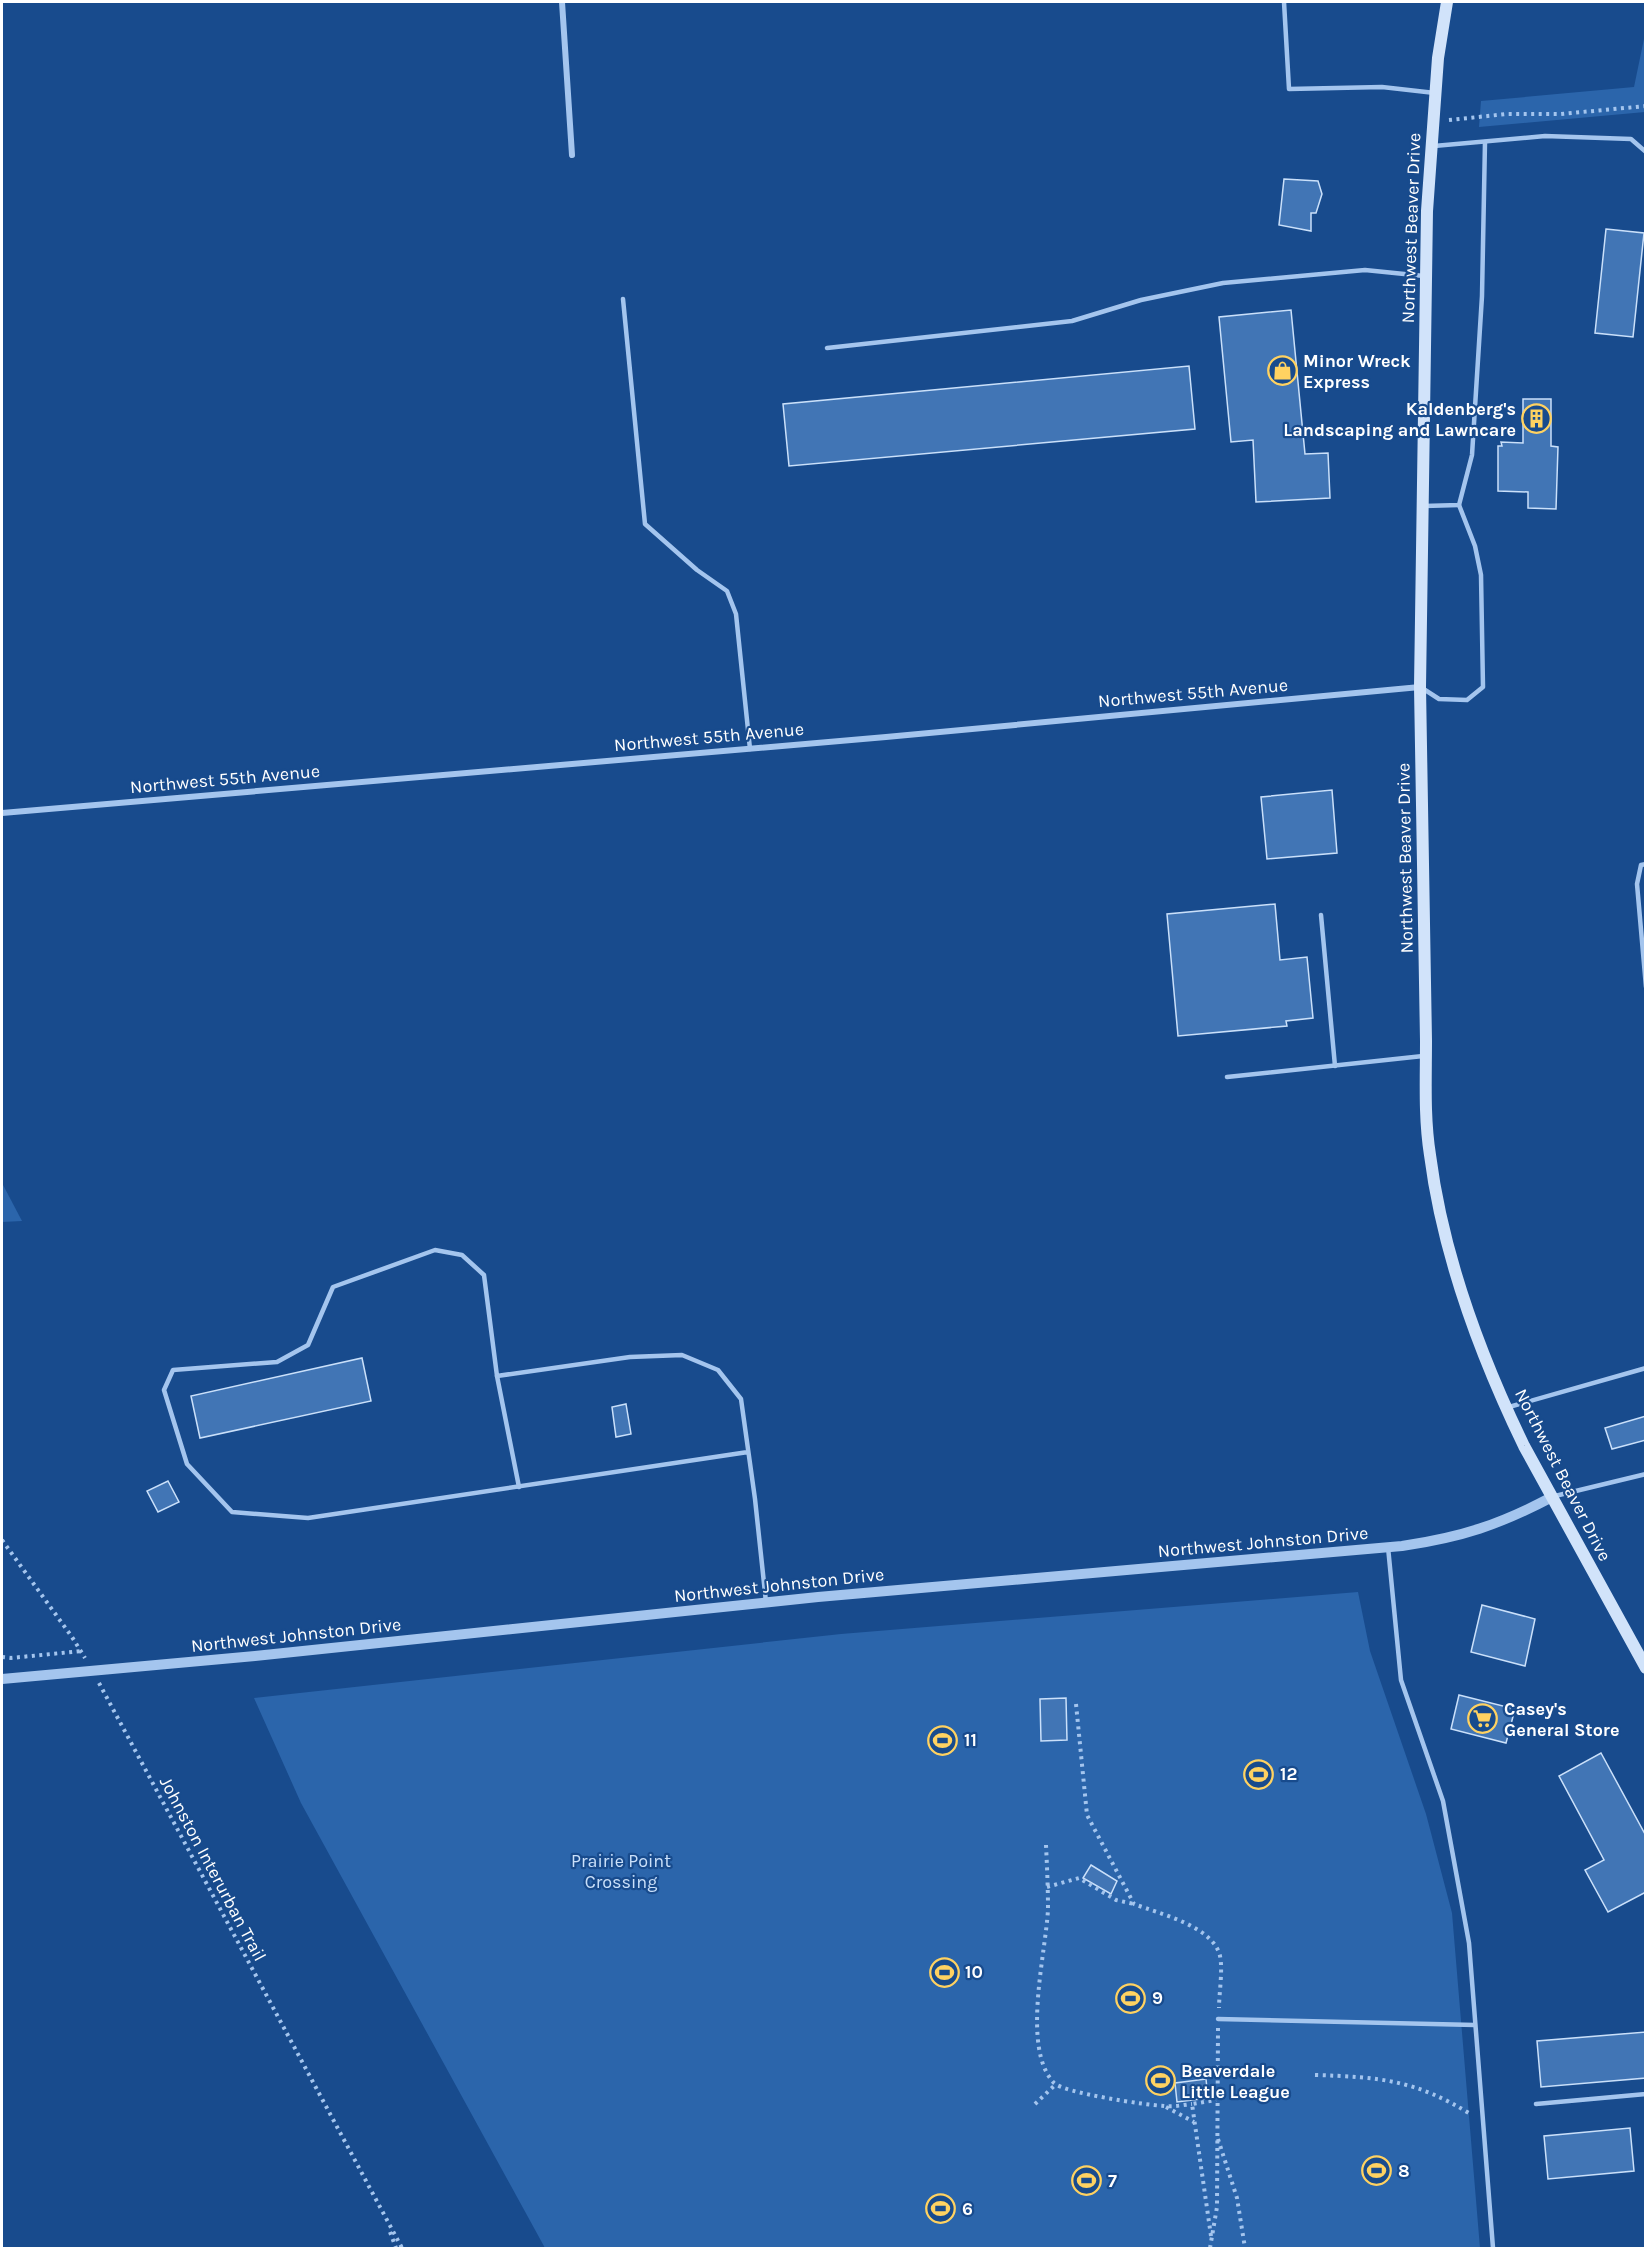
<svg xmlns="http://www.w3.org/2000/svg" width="1647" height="2250" font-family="Karla,sans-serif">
<rect width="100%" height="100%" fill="#184b8d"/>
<g fill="#2b65ab">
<path d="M1645,34V112L1479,127L1481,101L1634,87Z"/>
<path d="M2,1183L22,1221L2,1222Z"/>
<path d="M1358,1592L1370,1651L1426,1814L1452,1913L1480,2248H545L301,1803L254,1698L841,1634Z"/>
</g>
<g fill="#4175b5" stroke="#cae0fa" stroke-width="1.5">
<path d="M1284,179L1318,181L1322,194L1316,213H1311V231L1279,225Z"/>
<path d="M1606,229L1644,233L1633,337L1595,333Z"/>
<path d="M1291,310L1305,454L1328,453L1330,498L1256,502L1253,440L1231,442L1219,317Z"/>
<path d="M1189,366L1195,429L789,466L783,404Z"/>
<path d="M1523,399H1551V446L1558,447L1556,509L1528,508V492L1498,491V446H1502L1501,442L1523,443Z"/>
<path d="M1332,790L1337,853L1267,859L1261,797Z"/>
<path d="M1275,904L1280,960L1307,957L1313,1018L1286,1021L1287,1026L1178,1036L1167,914Z"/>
<path d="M362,1358L371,1401L200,1438L191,1396Z"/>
<path d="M626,1404L631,1434L616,1437L612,1407Z"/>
<path d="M1646,1416V1440L1612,1449L1605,1428Z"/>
<path d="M168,1481L179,1502L158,1512L147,1491Z"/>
<path d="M1482,1605L1535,1619L1525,1666L1471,1652Z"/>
<path d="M1459,1695L1515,1709L1506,1743L1451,1729Z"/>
<path d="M1066,1698L1067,1740L1041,1741L1040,1699Z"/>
<path d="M1601,1753L1646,1836V1892L1608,1912L1585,1870L1604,1860L1559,1776Z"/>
<path d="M1091,1865L1117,1881L1111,1894L1083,1878Z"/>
<path d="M1646,2032V2078L1541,2087L1537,2041Z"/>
<path d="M1206,2079L1208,2098L1177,2102L1175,2083Z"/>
<path d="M1630,2128L1634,2171L1548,2179L1544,2136Z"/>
</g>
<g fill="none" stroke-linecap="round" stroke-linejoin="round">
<g stroke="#a4c5ee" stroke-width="4" stroke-dasharray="3 4.5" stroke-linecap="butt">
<path d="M1449,120L1507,114H1561L1646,106"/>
<path d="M2,1540L72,1637L85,1658"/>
<path d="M2,1657L11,1658L81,1651"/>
<path d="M99,1683L402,2248"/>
<path d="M1076,1704L1087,1815L1134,1904C1160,1914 1213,1926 1220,1956C1223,1970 1219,1994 1219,2008"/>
<path d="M1046,1845C1047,1866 1048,1888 1048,1909C1046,1953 1021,2048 1054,2083C1064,2093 1146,2105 1164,2106C1173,2107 1183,2105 1192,2104"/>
<path d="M1047,1887L1079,1878L1116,1900L1134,1904"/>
<path d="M1315,2075C1380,2077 1416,2080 1472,2115"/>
<path d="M1035,2104L1055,2085"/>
<path d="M1166,2107L1194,2122"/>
<path d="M1218,2139L1237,2198L1245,2248"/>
<path d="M390,2232L396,2248"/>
<path d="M1211,2236L1192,2104L1216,2100"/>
<path d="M1210,2248L1217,2207L1218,2028"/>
</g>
<g stroke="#a4c5ee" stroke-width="4.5">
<path d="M1284,2L1289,89L1382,87L1435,93"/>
<path d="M1434,146L1545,136L1631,139L1646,152"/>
<path d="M623,299L645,524L697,570L727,591L736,614L750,749"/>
<path d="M827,348L1072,321L1141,300L1223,283L1365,270L1424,276"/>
<path d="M1424,506L1459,505L1472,455L1482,296L1485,142"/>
<path d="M1422,688L1439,699L1467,700L1483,687L1481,575L1475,546L1459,505"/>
<path d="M1646,864L1641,865L1637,884L1646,987"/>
<path d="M1321,915L1335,1066"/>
<path d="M1227,1077L1423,1056"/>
<path d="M497,1376L519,1487"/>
<path d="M1509,1407L1646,1368"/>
<path d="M748,1452L308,1518L232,1512L187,1464L164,1390L173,1370L277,1362L308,1345L333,1287L435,1250L462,1255L484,1275L497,1376L630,1357L682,1355L718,1370L741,1399L755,1499L766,1602"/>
<path d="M1555,1496L1646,1474"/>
<path d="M1388,1547L1401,1680L1443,1801L1469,1943L1493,2248"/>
<path d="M1218,2019L1475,2025"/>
<path d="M1536,2104L1646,2094"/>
</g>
<g stroke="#a4c5ee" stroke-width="6">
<path d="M562,2L572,155"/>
<path d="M2,813L886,737L1420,687"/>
</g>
<path stroke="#a4c5ee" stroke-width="10" d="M2,1679L255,1656L818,1597L1402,1546C1462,1537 1499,1525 1552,1497"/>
<path stroke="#d1e3fa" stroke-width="12" d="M1447,2L1438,58L1427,211L1420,687L1426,1041C1426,1079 1424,1117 1430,1155C1443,1256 1480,1355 1524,1446L1646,1668"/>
</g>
<defs>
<symbol id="shop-ring" viewBox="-11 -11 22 22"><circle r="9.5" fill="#184b8d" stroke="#ffd261" stroke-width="1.5"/><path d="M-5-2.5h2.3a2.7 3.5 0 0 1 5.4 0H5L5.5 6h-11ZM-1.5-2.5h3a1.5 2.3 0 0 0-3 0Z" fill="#ffd261"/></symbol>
<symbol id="building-ring" viewBox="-11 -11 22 22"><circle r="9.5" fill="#184b8d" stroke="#ffd261" stroke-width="1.5"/><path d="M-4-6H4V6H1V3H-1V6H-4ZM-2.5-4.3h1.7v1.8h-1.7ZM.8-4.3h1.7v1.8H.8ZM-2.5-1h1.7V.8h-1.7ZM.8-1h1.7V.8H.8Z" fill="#ffd261"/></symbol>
<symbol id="supermarket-ring" viewBox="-11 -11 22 22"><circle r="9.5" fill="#184b8d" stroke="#ffd261" stroke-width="1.5"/><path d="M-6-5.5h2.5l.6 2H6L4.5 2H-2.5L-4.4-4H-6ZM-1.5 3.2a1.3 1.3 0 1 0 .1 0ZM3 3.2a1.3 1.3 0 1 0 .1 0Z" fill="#ffd261"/></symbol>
<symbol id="stadium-ring" viewBox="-11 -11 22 22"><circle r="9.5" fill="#184b8d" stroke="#ffd261" stroke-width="1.5"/><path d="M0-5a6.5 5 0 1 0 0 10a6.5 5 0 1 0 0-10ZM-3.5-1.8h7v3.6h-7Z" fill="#ffd261"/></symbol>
</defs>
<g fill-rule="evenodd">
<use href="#shop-ring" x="1266" y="354" width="33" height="33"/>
<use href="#building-ring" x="1520" y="402" width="33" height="33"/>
<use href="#supermarket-ring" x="1466" y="1702" width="33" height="33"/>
<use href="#stadium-ring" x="926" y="1724" width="33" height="33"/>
<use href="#stadium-ring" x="1242" y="1758" width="33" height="33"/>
<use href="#stadium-ring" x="928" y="1956" width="33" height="33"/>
<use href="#stadium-ring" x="1114" y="1982" width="33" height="33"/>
<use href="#stadium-ring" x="1144" y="2064" width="33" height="33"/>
<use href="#stadium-ring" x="1360" y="2154" width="33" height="33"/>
<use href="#stadium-ring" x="1070" y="2164" width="33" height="33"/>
<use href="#stadium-ring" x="924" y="2192" width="33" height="33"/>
</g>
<g text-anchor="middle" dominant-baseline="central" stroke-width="4.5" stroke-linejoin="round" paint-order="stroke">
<g font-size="18" fill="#fff" stroke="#184b8d">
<text transform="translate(1411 228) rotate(-88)">Northwest Beaver Drive</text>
<text transform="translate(1193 693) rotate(-5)">Northwest 55th Avenue</text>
<text transform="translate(709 737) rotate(-5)">Northwest 55th Avenue</text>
<text transform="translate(225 779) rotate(-5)">Northwest 55th Avenue</text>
<text transform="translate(1405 858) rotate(-91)">Northwest Beaver Drive</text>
<text transform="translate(1563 1475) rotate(63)">Northwest Beaver Drive</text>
<text transform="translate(1263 1542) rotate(-5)">Northwest Johnston Drive</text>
<text transform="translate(779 1585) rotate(-6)">Northwest Johnston Drive</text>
<text transform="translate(296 1635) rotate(-6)">Northwest Johnston Drive</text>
<text transform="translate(213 1869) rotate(62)">Johnston Interurban Trail</text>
</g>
<g font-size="18" font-weight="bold" fill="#fff" stroke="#184b8d" text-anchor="start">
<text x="1303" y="361">Minor Wreck<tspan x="1303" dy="21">Express</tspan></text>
<text x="1516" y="409" text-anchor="end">Kaldenberg's<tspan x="1516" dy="21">Landscaping and Lawncare</tspan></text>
<text x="1504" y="1709">Casey's<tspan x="1504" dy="21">General Store</tspan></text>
<text x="964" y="1740">11</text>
<text x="1280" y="1774">12</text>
<text x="965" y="1972">10</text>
<text x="1152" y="1998">9</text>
<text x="1181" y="2071">Beaverdale<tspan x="1181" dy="21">Little League</tspan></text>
<text x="1398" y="2171">8</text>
<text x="1108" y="2181">7</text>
<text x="962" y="2209">6</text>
</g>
<g font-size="18" fill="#cae0fa" stroke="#184b8d">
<text x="621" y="1861">Prairie Point<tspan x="621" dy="21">Crossing</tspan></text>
</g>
</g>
<rect width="1647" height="2250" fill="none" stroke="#ffffff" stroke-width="6"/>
</svg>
